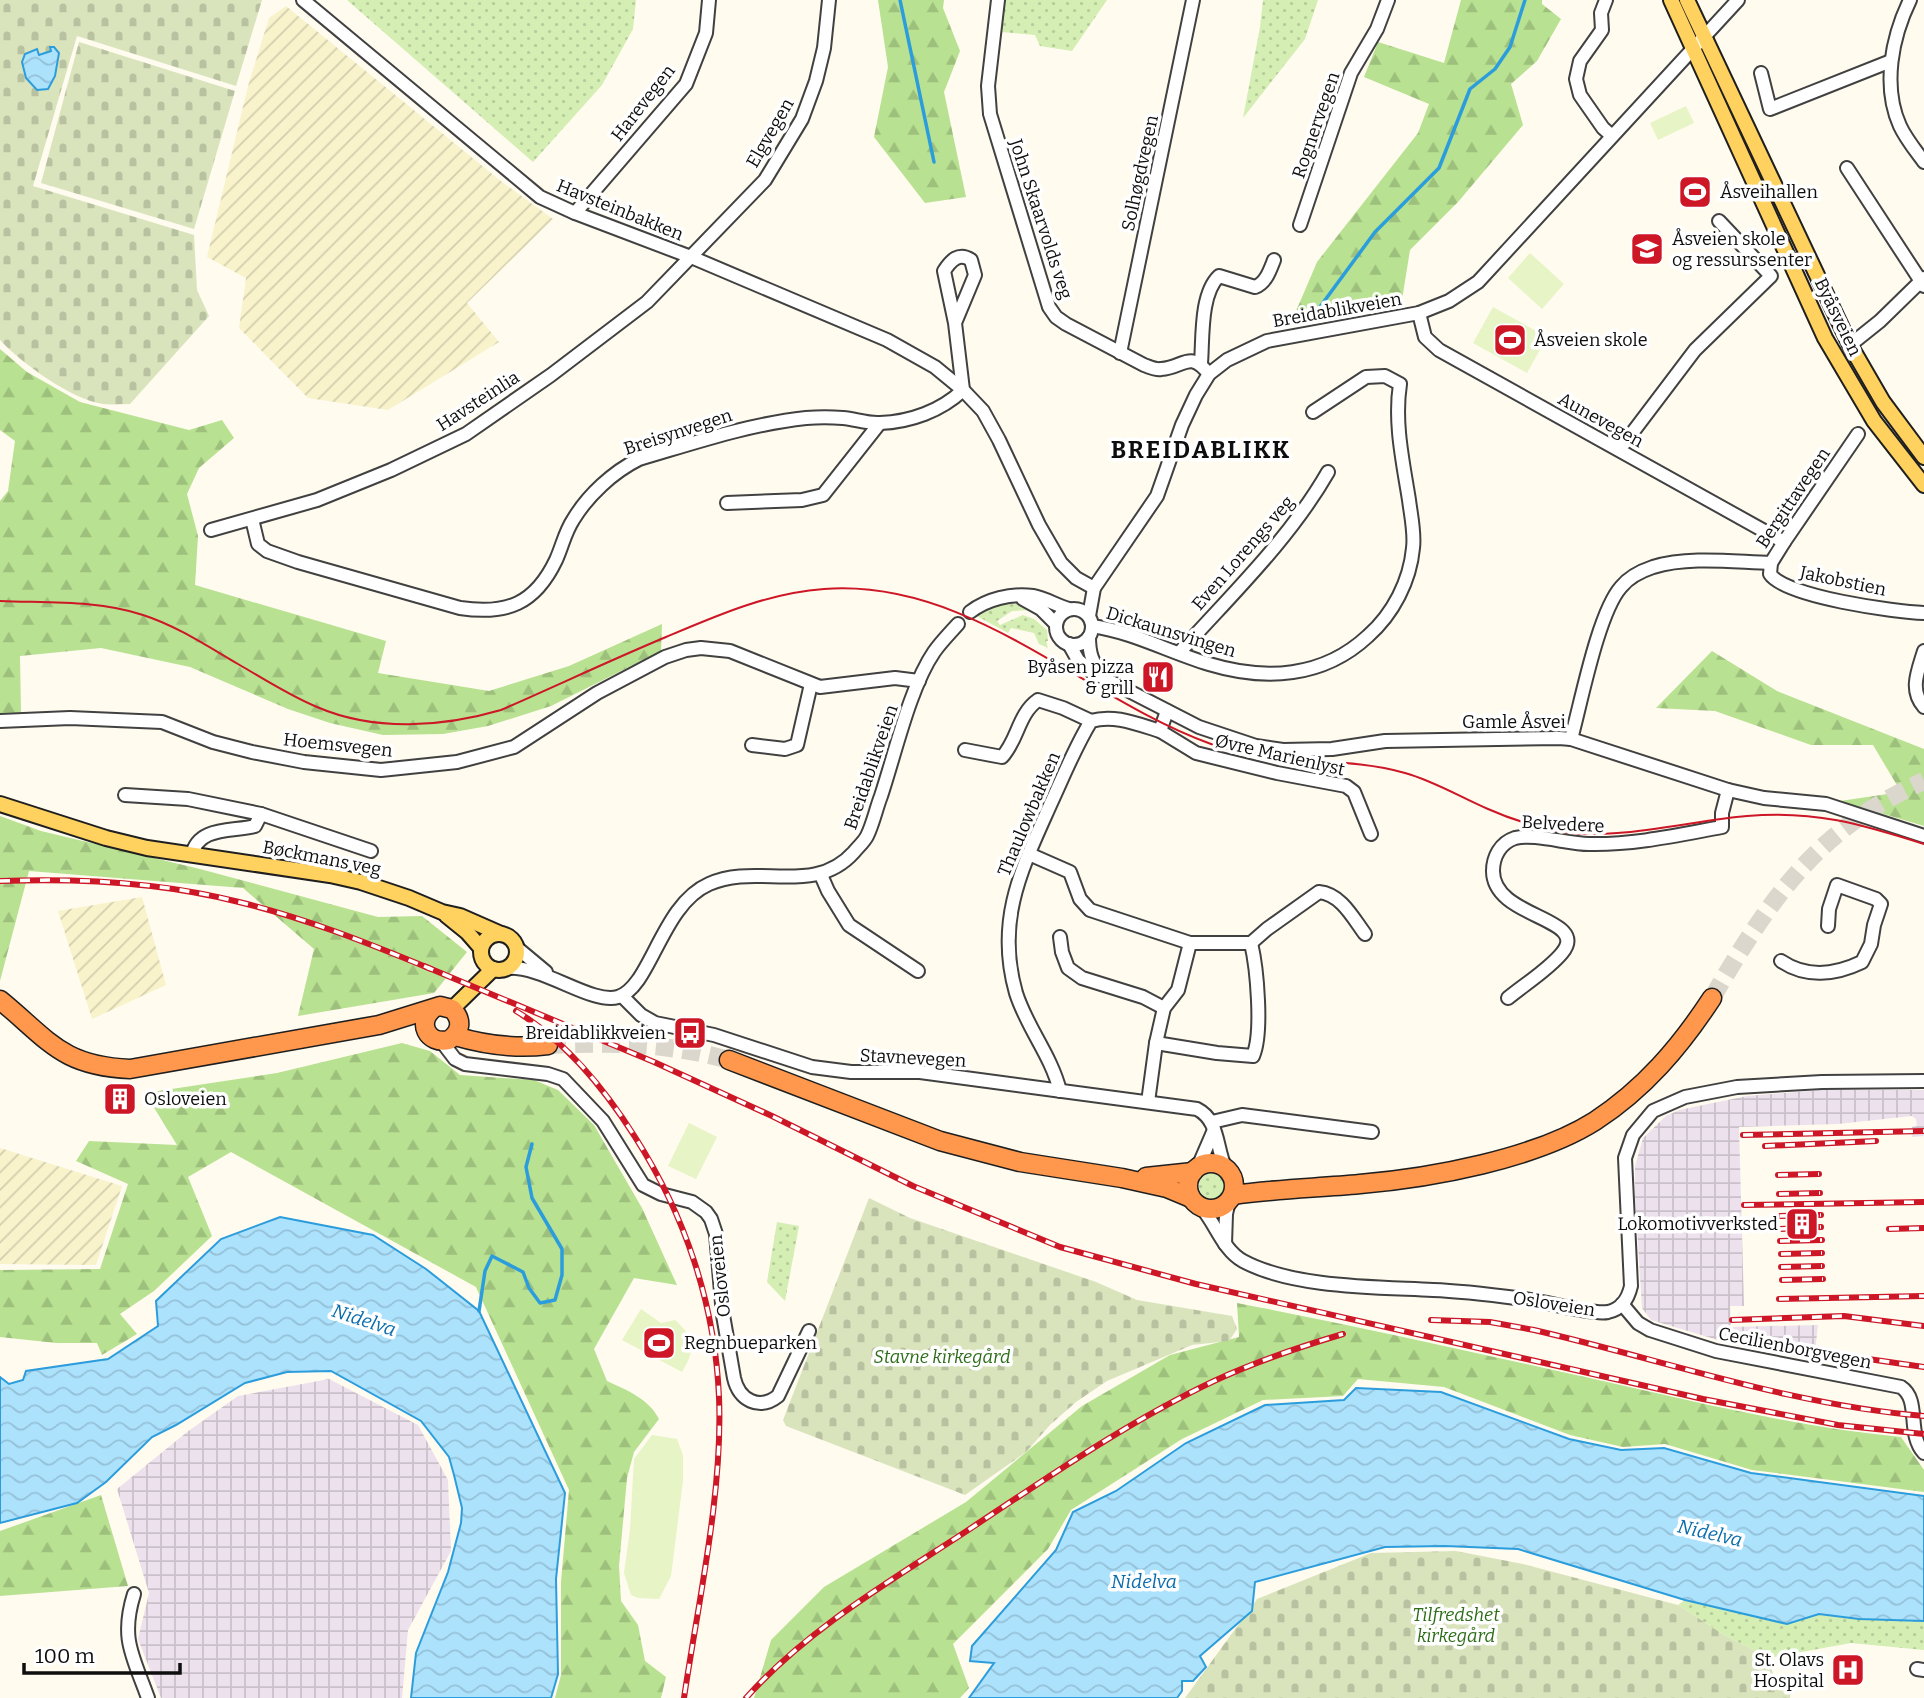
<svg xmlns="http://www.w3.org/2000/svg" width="1924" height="1698" font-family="Bitter,serif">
<defs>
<pattern id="industrial-grid" width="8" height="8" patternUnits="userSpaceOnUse" patternTransform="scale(1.75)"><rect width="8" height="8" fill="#ece1ed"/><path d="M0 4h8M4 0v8" fill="none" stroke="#c9c0ca"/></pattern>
<pattern id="farmland-furrows" width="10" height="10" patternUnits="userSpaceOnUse" patternTransform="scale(1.75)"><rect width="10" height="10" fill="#f8f3cb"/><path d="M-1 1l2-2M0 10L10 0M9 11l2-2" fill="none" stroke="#d3cfad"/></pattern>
<pattern id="grass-dots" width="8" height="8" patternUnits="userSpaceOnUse" patternTransform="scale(1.75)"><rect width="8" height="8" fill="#d4eeb3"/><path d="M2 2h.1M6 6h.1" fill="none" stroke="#b5cb99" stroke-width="1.8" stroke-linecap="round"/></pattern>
<pattern id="forest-firs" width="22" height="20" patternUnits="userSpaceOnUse" patternTransform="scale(1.75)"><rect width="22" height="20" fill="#b8e191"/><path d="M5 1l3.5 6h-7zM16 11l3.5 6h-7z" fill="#9dc07c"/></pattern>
<pattern id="cemetery-stones" width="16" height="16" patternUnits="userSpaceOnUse" patternTransform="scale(1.75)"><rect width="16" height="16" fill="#d9e4bc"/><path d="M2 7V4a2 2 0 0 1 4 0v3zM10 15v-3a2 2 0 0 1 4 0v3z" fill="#b9c2a0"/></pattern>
<pattern id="water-waves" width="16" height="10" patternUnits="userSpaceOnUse" patternTransform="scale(1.75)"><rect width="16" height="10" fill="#ade2fd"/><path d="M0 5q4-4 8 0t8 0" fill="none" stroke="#94c1d8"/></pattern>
</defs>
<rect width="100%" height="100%" fill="#fffbef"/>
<g fill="url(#industrial-grid)">
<path d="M1820,1090H1924V1136L1912,1137V1127L1917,1126L1916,1119L1912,1116L1838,1124L1739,1127L1744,1306H1730L1731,1327L1818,1325L1814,1360L1738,1346L1651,1320L1642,1308L1635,1196V1166L1643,1138L1666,1116L1679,1110L1747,1096Z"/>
<path d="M329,1379L418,1425L448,1480L451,1551L408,1630L402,1698H161L138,1639L149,1593L117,1489L187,1432L238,1396Z"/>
</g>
<g fill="url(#farmland-furrows)">
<path d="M286,6L502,182L553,219L467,303L499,342L388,410L308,398L239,328L246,278L207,257L248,86L269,18Z"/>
<path d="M142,897L166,985L92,1019L58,911Z"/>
<path d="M0,1148L122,1186L96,1265L0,1264Z"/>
</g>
<g fill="url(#grass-dots)">
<path d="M347,0H636L633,29L602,85L533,162Z"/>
<path d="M1005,0H1107L1072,51L1040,46L1035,35L1001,32Z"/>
<path d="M1263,0H1318L1305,39L1243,118L1260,27Z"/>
<path d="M1001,603L1020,604L1035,610L1012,611L997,621L1000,625L1023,615L1034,619L1047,630L1048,641H1046L1048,648L1039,644L1034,633L1011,628L1008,633L975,615Z"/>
<circle cx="1212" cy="1186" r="13"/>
<path d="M777,1222L799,1226L785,1301L767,1282Z"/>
<path d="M1685,1600L1787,1624L1819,1614L1859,1619L1924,1621V1650L1851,1643L1769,1658L1724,1635L1678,1605Z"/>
</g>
<g fill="url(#forest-firs)">
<path d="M878,0H944L943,8L960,51L944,92L966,197L925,203L874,137L888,67Z"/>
<path d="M1461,0H1542V4L1561,19L1537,61L1511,84L1523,125L1458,202L1410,250L1401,306L1291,323L1317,262L1418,133L1429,104L1364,77L1378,42L1444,63Z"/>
<path d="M0,349L27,372L80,402L189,430L222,420L234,438L199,468L187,494L198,536L195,585L386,641L378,673L489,691L569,666L662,624L661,651L551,706L488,726L443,734L383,735L330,723L288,709L190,667L101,648L20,656L21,714H0V501L8,491L15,441L0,430Z"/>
<path d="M1712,651L1777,691L1924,749V826L1840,801L1901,792L1873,745H1811L1715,711L1656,708Z"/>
<path d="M0,816L41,831L200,869L378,917L422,916L467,952L434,993L298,1016L314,949L243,888L29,871L0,981Z"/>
<path d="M402,1043L430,1051L460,1075L534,1080L558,1090L594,1125L642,1208L677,1285L634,1278L594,1349L607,1381C627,1390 649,1399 659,1419L634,1452L627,1478L619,1566L621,1601L638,1625L645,1661L666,1677L661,1698H555L561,1675V1582L569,1490L476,1287L231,1152L188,1177L212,1236L154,1291L120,1314L137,1334L102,1355L97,1343H56L0,1337V1270L100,1269L128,1184L76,1161L89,1141L177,1145L145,1093L277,1073Z"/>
<path d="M1237,1303C1357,1326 1476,1353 1594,1379C1696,1402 1797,1427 1901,1437L1924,1470V1492L1752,1470L1665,1444L1623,1447L1570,1435L1444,1387L1358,1379L1343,1396L1263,1400L1182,1439L1071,1510L1048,1549L953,1644L969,1688L960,1698H754L771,1640L824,1587L966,1502L1082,1406L1170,1355L1239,1337Z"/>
<path d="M101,1495L128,1586L0,1596V1531Z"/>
</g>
<g fill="url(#cemetery-stones)">
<path d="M0,0H262L236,86L77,36L33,186L194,235L197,290L209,316L130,404C121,404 112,405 103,404C72,400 20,362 0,340Z"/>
<path d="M79,42L235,91L194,229L41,183Z"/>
<path d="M869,1198L910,1218L1096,1282L1137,1300L1232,1316L1237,1329L1229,1341L1192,1345L1107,1381L1076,1402L1050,1425L1026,1452L965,1495L786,1426L783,1420Z"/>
<path d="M1456,1551L1523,1564L1678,1605L1724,1635L1769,1658L1775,1682L1791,1685L1790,1698H1185L1257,1599L1371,1553Z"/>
</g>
<g fill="#e6f4c6">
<path d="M1686,106L1694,123L1658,140L1650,123Z"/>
<path d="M1530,253L1564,284L1542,309L1508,278Z"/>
<path d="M1493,307L1547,337L1527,373L1473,343Z"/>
<path d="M689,1123L717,1137L696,1179L668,1166Z"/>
<path d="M641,1309L661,1323L675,1320C695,1338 696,1349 682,1372L622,1340Z"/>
<path d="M652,1435L677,1439L683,1455V1481L671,1576L659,1599L638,1598L631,1595L624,1573L630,1530L634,1459Z"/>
</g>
<g fill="url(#water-waves)" stroke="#2c9ddc" stroke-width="2">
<path d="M50,47H54L59,53L55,76L48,89L37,90L26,78L22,62L25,54L37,49L39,55L51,51Z"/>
<path d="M280,1217L373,1235L426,1269L479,1311L565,1493L556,1579L558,1674L551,1698H411L416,1653L448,1572L461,1523L462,1508L454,1475L449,1457L421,1421L331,1371L287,1372L245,1383L176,1425L152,1437L106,1482L77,1503L0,1523V1377L9,1384L23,1380L26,1371L108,1359L158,1326L156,1301L221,1239Z"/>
<path d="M1356,1388L1441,1392L1569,1439L1621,1450L1664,1448L1751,1473L1924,1496V1621L1859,1619L1819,1614L1787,1624L1685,1600L1518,1549L1445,1546L1385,1547L1255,1582L1252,1611L1200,1656L1206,1667L1193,1681H1182V1691L1177,1698H969L994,1663L970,1661L972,1646L1056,1550L1073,1512L1116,1491L1186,1443L1265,1405L1344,1400Z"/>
</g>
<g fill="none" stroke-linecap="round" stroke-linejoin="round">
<g stroke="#2c9ddc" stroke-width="3.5">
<path d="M900,0L934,162"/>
<path d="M1317,311L1375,232L1439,168L1470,89L1495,69L1510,47L1525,0"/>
<path d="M479,1311L485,1271L492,1256L523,1272L529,1288L540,1303L555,1300L562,1275V1249L532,1198L526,1167L532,1144"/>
</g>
<g stroke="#dbd7cd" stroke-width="18" stroke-dasharray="18 9" stroke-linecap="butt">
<path d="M1712,998C1769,901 1816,829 1924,781"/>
<path d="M548,1045C610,1042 669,1043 729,1060"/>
</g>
<defs>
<g id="minor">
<path d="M303,0L540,197L575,213L691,257L887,340L935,367L963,390L983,411L999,440L1039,525L1061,563L1076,578L1094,588"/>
<path d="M998,0L988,86L990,114L1049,307L1056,317L1066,324L1144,365C1150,367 1155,370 1161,369C1184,368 1189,349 1209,374"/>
<path d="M1606,0L1601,13L1602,30L1580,61L1576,79L1580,95L1603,128L1612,136"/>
<path d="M1910,0C1892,37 1882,86 1900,126C1906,139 1916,151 1924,162"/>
<path d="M1761,73L1770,109L1891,61"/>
<path d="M1847,168L1924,286"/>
<path d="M575,213L686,84L706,33L709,0"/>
<path d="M1300,225L1351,73L1377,29L1388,0"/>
<path d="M1419,313L1425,337L1439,350L1784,542"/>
<path d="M1850,345L1880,321L1924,278"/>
<path d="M1120,353L1193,0"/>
<path d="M1201,363C1203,338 1200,294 1219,276L1255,287C1266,283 1270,270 1274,260"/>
<path d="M1858,434L1784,542L1771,563L1770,574C1785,597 1896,612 1924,613"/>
<path d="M1620,449L1695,350L1771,276L1719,221"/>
<path d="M727,503L802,500L823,495L879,424"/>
<path d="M252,519L258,544L267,551L298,562L460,608C507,615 535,604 556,560C562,547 565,532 573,520C588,495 613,472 639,459C694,443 749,424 806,418C818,417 831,417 843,418C855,419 868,424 880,423C910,422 941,411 963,390L955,323L944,271C951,260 959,252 971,260L975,275L955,323"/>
<path d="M211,530L317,500L391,470L466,434L551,375L647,302L765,180L802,119L816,81L824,48L829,0"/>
<path d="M1023,599L1041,609L1056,624"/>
<circle cx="1074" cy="627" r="18"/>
<path d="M970,612C987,599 1011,593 1033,596C1045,598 1057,606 1069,609"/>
<path d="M1089,616L1094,588L1157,496L1182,425L1196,395L1209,374L1227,360L1267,341L1419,313L1449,301L1478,282L1738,0"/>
<path d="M1092,626C1133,632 1169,652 1209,664C1265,681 1323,678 1368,636C1393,614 1410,581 1413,548C1415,533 1411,516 1409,500C1403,462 1394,423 1400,384L1385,376L1366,377L1313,412"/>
<path d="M1089,637C1089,653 1092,663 1103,675"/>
<path d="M1069,644L1078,660L1092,672L1199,727L1256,746L1283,750L1332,749L1385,741L1559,738L1571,739L1728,790L1764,798L1826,804L1924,836"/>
<path d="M1924,651C1918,671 1909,690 1924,707"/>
<path d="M1179,653C1230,596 1289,540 1328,472"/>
<path d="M0,721L70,718L162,722L213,742L252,752L304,762L381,770L457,762L514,747L597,693L665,657L686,650L701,648L730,651L820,687L895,678L919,681"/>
<path d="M1160,731L1196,753L1277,773L1346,786L1354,792L1371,834"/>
<path d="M1571,739C1581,703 1598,613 1621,587C1629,577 1641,571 1653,567C1689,556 1733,562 1771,563"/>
<path d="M752,745L785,749L797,745L811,684"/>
<path d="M965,750L1002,757C1018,740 1018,714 1038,700L1063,708L1091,721"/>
<path d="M125,795L188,799L261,814"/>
<path d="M1029,854L1070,872L1080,899L1090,910L1190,943H1251L1267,929L1319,892C1341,894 1353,918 1365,934"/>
<path d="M192,855C198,826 232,832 255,826L261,814L371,851"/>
<path d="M821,875L828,891L849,925L918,971"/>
<path d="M1060,937L1062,952L1068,968L1082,978L1143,997L1164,1008"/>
<path d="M516,947L546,972"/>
<path d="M1781,961C1806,978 1835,975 1862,962L1871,944L1874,925L1881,904L1876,899L1837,885L1829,909L1828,926"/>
<path d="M507,968C543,965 592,1005 618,997C651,987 661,905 709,884C757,862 814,897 854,852C858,847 864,842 867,836C873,824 876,809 881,796C895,754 910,687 934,652C941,642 950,633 958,624"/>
<path d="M622,996L641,1015L655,1023L714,1035L812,1067L851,1072H920L1197,1109C1219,1120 1216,1147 1225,1167"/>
<path d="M1508,998C1525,984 1548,970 1562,953C1591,917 1493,919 1493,871C1493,857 1500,843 1515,838C1534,833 1568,844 1589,844C1634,845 1678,835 1722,827V813L1728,790"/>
<path d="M442,1042L455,1059L465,1064L548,1074L563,1079L603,1121L643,1185L661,1194L692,1202L706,1212L711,1219L716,1234L723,1315L734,1378C739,1400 759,1411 778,1396L809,1331"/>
<path d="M1156,1043L1217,1053L1253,1056C1263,1033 1257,968 1251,943"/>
<path d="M1060,1091C1051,1055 1027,1028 1016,993C995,920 1022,868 1051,803C1064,775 1075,747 1091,721C1114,714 1137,724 1160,731L1167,711"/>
<path d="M1148,1102L1156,1043L1164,1008L1178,990L1190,943"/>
<path d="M1212,1122L1242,1115L1372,1132"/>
<path d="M1198,1167L1214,1130"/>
<path d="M1201,1207C1216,1224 1223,1250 1243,1261C1293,1288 1377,1287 1433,1290C1463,1291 1493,1295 1524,1299C1544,1301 1591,1315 1608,1312C1622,1309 1628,1299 1631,1286L1625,1158L1633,1135L1653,1111L1685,1097L1737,1087L1822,1082L1924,1081"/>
<path d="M1225,1244L1226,1214L1229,1201"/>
<path d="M1622,1304L1638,1323L1650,1330L1716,1351L1901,1387C1921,1400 1906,1433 1924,1453"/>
<path d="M134,1594C120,1639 133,1656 148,1698"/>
<path d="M1917,1669L1924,1670"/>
</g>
<g id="major">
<path d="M1671,0L1825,338L1874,421L1924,485"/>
<path d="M1687,0L1850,345L1883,402L1924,457"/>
<path d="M0,804L106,838L147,848L330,875L361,882L409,898L442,912L460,916L501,934"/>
<path d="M446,915L467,932L481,948"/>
<circle cx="499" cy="952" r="18"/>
<path d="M452,1009L493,969"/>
</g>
<g id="highway">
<path d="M0,1000C49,1040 61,1066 130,1069L379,1025L440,1006L452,1009C463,1020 461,1032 449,1040C427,1045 416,1022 434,1008"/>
<path d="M455,1036C485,1045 516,1049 548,1045"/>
<path d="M729,1060L940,1141L1020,1162L1122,1178L1167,1188L1191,1198"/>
<circle cx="1211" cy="1186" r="23"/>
<path d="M1146,1177L1193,1172"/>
<path d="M1233,1195C1275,1189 1317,1188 1360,1184C1431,1178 1535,1159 1595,1121C1644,1089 1680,1047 1712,998"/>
</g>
</defs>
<use href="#minor" stroke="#414141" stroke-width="16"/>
<use href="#major" stroke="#1f1f1f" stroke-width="18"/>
<use href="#highway" stroke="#1f1f1f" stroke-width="21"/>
<use href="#minor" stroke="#fff" stroke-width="12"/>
<use href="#major" stroke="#ffd25f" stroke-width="14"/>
<use href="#highway" stroke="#ff974d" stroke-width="18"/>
<path stroke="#cd1626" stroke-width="2" d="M0,601C47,603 98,600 143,615C177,626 207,646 238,664C264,679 290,696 317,707C375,732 443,727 501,710C556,686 611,660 666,637C718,615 768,593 824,589C970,578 1083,698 1211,744C1274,767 1342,755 1405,773C1434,781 1460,797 1488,809C1508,818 1530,825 1552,830C1610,843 1687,821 1747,816C1814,810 1861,824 1924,844"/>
<defs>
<g id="rail">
<path d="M0,881C80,878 161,882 239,902C305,918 368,943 431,969"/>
<path d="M424,966L654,1062L772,1116L913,1186L1060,1247L1196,1284L1703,1399L1838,1425L1924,1434"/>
<path d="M516,1011C566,1041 604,1088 635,1137C685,1215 715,1304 719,1397C723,1493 698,1603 684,1698"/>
<path d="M1743,1135L1924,1131"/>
<path d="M1765,1146L1876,1141"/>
<path d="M1778,1175L1819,1174"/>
<path d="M1779,1194L1820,1193"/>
<path d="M1744,1205L1924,1202"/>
<path d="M1780,1216L1821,1215"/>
<path d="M1780,1229L1821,1227"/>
<path d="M1889,1229L1924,1228"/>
<path d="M1780,1241L1822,1240"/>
<path d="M1781,1254L1822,1253"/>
<path d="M1781,1267L1822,1266"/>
<path d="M1782,1280L1823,1279"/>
<path d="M1779,1299L1924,1296"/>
<path d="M1431,1320L1490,1322L1534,1330C1664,1360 1790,1405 1924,1416"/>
<path d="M1732,1320L1844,1316L1924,1326"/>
<path d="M1820,1352L1924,1367"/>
<path d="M746,1698C805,1632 882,1586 956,1538C1040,1483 1123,1424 1214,1381C1255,1362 1299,1347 1343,1334"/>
</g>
</defs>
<use href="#rail" stroke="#cd1626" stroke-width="6"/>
<use href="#rail" stroke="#fff" stroke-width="3.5" stroke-dasharray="10" stroke-linecap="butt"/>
</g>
<defs>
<symbol id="stadium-square" viewBox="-11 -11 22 22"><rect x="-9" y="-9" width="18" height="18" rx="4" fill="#cd1626" stroke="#fff"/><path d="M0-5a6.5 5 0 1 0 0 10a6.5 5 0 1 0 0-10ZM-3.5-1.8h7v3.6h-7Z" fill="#fff"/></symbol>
<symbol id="school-square" viewBox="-11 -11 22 22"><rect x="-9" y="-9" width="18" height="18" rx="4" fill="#cd1626" stroke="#fff"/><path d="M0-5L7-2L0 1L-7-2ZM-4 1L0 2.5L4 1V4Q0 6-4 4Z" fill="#fff"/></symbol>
<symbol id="restaurant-square" viewBox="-11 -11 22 22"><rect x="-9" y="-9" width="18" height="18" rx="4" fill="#cd1626" stroke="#fff"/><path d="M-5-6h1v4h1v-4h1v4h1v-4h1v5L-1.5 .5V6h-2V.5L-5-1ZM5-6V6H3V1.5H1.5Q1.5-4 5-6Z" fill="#fff"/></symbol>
<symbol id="bus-square" viewBox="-11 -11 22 22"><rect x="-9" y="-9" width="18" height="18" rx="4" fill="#cd1626" stroke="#fff"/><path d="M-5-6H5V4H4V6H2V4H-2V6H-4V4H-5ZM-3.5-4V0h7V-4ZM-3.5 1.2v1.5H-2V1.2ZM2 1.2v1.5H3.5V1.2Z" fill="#fff"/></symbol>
<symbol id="building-square" viewBox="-11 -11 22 22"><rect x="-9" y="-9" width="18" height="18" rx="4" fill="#cd1626" stroke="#fff"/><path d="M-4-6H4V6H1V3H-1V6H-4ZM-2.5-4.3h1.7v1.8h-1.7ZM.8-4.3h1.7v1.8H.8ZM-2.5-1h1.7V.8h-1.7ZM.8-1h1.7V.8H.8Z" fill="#fff"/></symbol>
<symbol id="hospital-square" viewBox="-11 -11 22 22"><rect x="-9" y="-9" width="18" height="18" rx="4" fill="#cd1626" stroke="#fff"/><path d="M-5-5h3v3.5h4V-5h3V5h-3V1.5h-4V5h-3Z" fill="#fff"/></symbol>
</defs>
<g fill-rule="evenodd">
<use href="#stadium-square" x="1676" y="173" width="38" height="38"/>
<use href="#school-square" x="1628" y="230" width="38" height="38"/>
<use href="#stadium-square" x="1491" y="321" width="38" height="38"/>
<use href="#restaurant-square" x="1139" y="658" width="38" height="38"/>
<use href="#bus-square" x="671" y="1014" width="38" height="38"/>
<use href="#building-square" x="101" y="1080" width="38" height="38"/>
<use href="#building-square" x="1783" y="1205" width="38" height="38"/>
<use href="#stadium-square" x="640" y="1324" width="38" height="38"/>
<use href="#hospital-square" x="1829" y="1651" width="38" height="38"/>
</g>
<g text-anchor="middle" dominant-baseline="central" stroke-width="7" stroke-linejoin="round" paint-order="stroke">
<g font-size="18" fill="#0e0e0e" stroke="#fff">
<text transform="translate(643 103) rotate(-52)">Harevegen</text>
<text transform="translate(1316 125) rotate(-71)">Rognervegen</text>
<text transform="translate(770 133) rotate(-60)">Elgvegen</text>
<text transform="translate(1140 173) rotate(-78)">Solhøgdvegen</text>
<text transform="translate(620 210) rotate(22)">Havsteinbakken</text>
<text transform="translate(1041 219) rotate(72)">John Skaarvolds veg</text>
<text transform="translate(1337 310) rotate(-10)">Breidablikveien</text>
<text transform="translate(1838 317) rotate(64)">Byåsveien</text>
<text transform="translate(478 401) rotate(-33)">Havsteinlia</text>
<text transform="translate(1601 420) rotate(29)">Aunevegen</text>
<text transform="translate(678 432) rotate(-18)">Breisynvegen</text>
<text transform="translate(1793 498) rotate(-56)">Bergittavegen</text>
<text transform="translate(1243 553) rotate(-49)">Even Lorengs veg</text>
<text transform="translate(1843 581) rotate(12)">Jakobstien</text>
<text transform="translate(1171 632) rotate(17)">Dickaunsvingen</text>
<text x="1514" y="722">Gamle Åsvei</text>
<text transform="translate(338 745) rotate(6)">Hoemsvegen</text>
<text transform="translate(1280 755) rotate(13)">Øvre Marienlyst</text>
<text transform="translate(871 767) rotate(-71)">Breidablikveien</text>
<text transform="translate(1029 814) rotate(-67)">Thaulowbakken</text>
<text transform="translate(1563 824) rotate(3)">Belvedere</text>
<text transform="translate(322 858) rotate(11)">Bøckmans veg</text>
<text transform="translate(913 1058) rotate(3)">Stavnevegen</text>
<text transform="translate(720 1276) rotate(-96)">Osloveien</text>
<text transform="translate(1554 1304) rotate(9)">Osloveien</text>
<text transform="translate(1795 1348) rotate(11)">Cecilienborgvegen</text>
</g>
<g font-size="18" fill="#0e0e0e" stroke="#fff" text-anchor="start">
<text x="1720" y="192">Åsveihallen</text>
<text x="1672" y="239">Åsveien skole<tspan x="1672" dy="21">og ressurssenter</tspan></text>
<text x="1534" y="340">Åsveien skole</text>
<text x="1134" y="667" text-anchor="end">Byåsen pizza<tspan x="1134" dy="21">&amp; grill</tspan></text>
<text x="666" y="1033" text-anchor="end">Breidablikkveien</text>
<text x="144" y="1099">Osloveien</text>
<text x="1778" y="1224" text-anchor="end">Lokomotivverksted</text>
<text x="684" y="1343">Regnbueparken</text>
<text x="1824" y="1660" text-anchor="end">St. Olavs<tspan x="1824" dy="21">Hospital</tspan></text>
</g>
<g font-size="18" font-style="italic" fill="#2c6d17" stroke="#fff">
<text x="942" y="1357">Stavne kirkegård</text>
<text x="1456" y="1615">Tilfredshet<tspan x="1456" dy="21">kirkegård</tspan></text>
</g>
<g font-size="19" font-style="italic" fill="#096cad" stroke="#fff">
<text transform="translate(364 1320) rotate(18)">Nidelva</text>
<text transform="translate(1710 1533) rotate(13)">Nidelva</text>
<text x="1144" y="1581">Nidelva</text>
</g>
<g font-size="24" font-weight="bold" letter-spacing="2" fill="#0e0e0e" stroke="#fff">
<text x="1201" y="450">BREIDABLIKK</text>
</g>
</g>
<path d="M24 1663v10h156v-10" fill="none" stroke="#0e0e0e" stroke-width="3.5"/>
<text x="35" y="1663" font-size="21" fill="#0e0e0e" stroke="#ffffff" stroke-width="5" paint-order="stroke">100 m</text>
</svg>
